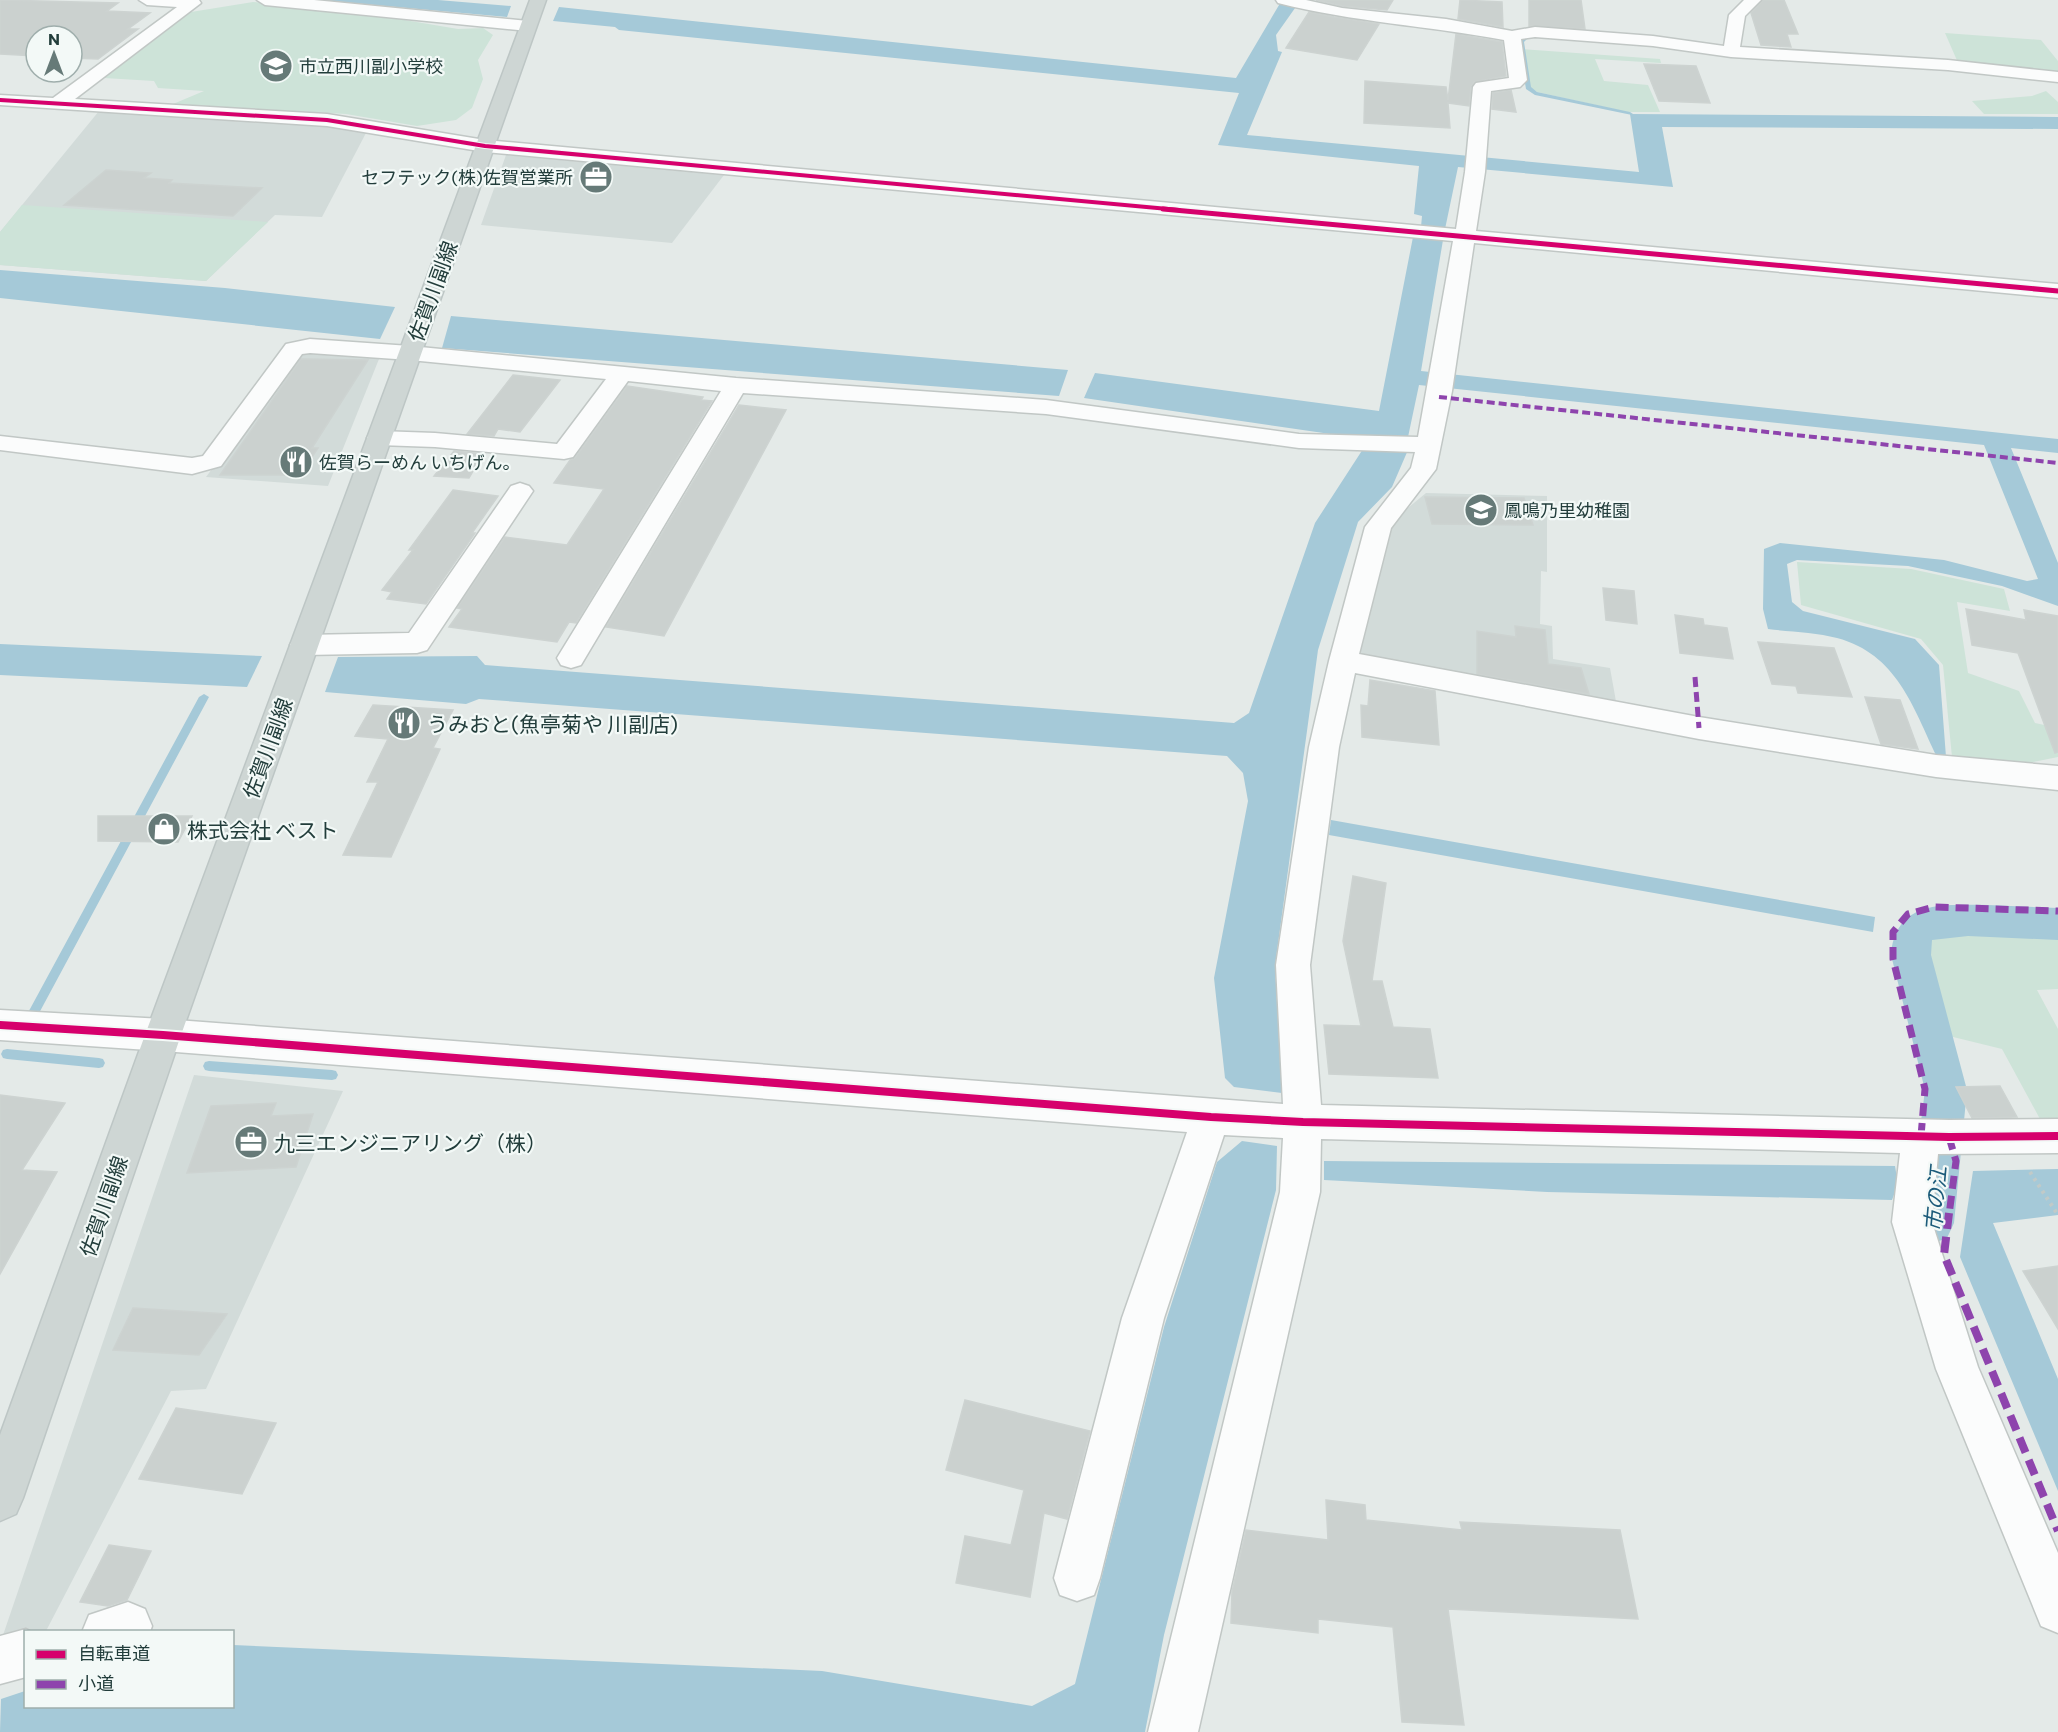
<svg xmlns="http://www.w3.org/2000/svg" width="2058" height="1732" font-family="Commissioner,'Noto Sans JP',sans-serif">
<rect width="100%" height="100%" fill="#e4eae8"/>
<!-- built -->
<g fill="#d2dbd9">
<polygon points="99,111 323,125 366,133 322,217 275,215 206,281 0,265 0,232"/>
<polygon points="506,155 724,175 672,243 481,225"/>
<polygon points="302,348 379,359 328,486 206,477"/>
<polygon points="1426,493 1547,496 1547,572 1541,571 1540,624 1552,626 1553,659 1610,668 1617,707 1352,655 1384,537 1403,512"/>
<polygon points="194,1075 343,1091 206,1389 171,1391 46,1631 26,1632 0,1644"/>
</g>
<!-- green -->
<g fill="#cde3d8">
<polygon points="253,2 363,13 458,29 483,28 493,35 478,60 483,79 472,108 456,120 417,126 346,114 173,104 204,91 158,88 154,81 104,78 191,12"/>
<polygon points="1945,33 2041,40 2058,61 2058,74 1959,65"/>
<polygon points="1521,49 1660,59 1661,63 1595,59 1604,81 1648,85 1660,112 1627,112 1537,92 1525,84"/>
<polygon points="2046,91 2058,102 2058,114 1984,114 1972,101 2032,96"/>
<polygon points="22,205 268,222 206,281 0,265 0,232"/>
<polygon points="1797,562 1911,569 2004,589 2010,611 1957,602 1968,673 2019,691 2035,723 2058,728 2058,757 2023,764 1952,757 1943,665 1921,639 1801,605"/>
<polygon points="1940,929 2058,931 2058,989 2037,990 2058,1029 2058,1119 2040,1119 2002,1049 1945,1035 1923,944"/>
</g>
<!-- water -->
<g fill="#a5c9d8">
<polygon points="319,0 438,0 511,6 507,17"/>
<polygon points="1282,0 1300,1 1276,35 1278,51 1282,52 1247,135 1639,172 1630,114 2058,117 2058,129 1662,127 1673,187 1458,167 1445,229 1421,227 1422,216 1414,214 1419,166 1218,145 1239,93 619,30 615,27 553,21 559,7 1236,78"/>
<path d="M1413 237 1443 240 1421 371 2058 439V453L2011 448 2058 563V606L2002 586 1908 566 1797 560 1787 564 1792 602 1803 611 1915 639 1939 665 1946 757H1937C1913 707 1897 654 1837 638 1816 632 1791 632 1768 629L1763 609 1764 549 1780 543 1944 560 2027 581 2038 579 1984 445 1419 385 1408 437H1351L1084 398 1095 373 1379 411Z"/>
<polygon points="0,270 225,288 395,307 380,339 0,298"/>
<polygon points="451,316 1068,370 1059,396 442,348"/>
<polygon points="1363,449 1408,450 1392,487 1358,522 1318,650 1275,966 1282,1093 1234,1087 1225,1078 1214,978 1248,801 1243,773 1227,756 479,699 466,704 325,692 338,657 477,656 485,665 1234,723 1249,713 1315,523"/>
<polygon points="0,644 262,656 247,687 0,675"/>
<polygon points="1331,820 1875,917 1873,932 1329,835"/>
<polygon points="1242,1141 1277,1146 1276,1190 1164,1635 1145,1732 0,1732 1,1699 25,1691 26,1706 232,1706 233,1645 822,1671 1032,1706 1075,1684 1164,1327 1217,1162"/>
<polygon points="1324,1161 1895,1166 1898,1184 1892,1200 1547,1192 1324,1180"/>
<polygon points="2058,1169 2058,1215 1993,1223 2058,1379 2058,1491 1960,1257 1973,1171"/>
</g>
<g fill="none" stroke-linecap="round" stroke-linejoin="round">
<!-- stream -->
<g fill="#a5c9d8" fill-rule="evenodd">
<polygon points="1539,34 1541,37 1528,38 1524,42 1531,87 1537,92 1630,112 1633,114 1632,115 1535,95 1526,89 1518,41 1525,36"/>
<polygon points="204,694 209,697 38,1015 34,1017 30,1015 28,1012 30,1009 199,697"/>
<polygon points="7,1049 99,1058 103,1059 105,1063 103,1067 99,1068 7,1059 3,1058 1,1054 3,1050"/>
<polygon points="209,1061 332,1070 336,1071 338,1075 336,1079 332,1080 209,1071 205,1070 203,1066 205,1062"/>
</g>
<!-- canal -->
<path fill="#a5c9d8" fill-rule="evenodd" d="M1988 905 2058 908V940L1968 936 1932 940 1931 955 1967 1090 1954 1223 1947 1238 1931 1244 1915 1238 1908 1223 1925 1090 1891 955C1896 899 1944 905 1988 905Z"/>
</g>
<!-- building -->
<g fill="#cbd1cf" stroke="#cdd3d1" stroke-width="1.5">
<polygon points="0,0 118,3 107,11 150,13 128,29 138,29 98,59 72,58 72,36 36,36 36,56 0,54"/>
<polygon points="1316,0 1393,0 1387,10 1342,6"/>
<polygon points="1460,0 1502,2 1503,27 1458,19"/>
<polygon points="1529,0 1581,0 1585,29 1529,26"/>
<polygon points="1763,0 1784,0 1798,34 1787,34 1791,47 1761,45 1751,13"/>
<polygon points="1309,12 1334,17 1379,24 1357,60 1286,48"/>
<polygon points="1456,34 1502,42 1506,76 1474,82 1471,87 1469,106 1448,103 1450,128 1364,123 1365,81 1446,87 1448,100"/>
<polygon points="1644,64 1696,66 1710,103 1659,101"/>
<polygon points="1511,90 1516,112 1492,109 1493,93"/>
<polygon points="106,170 151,173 144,178 172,180 169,183 262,188 233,216 64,205"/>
<polygon points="301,359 368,360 312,448 318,448 300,475 220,475"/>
<polygon points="513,375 560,380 520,432 498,429 494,436 467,434"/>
<polygon points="627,386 703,397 701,400 712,401 576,623 569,622 557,642 449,627 462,609 457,608 505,537 567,545 604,489 554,483 570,460 575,458"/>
<polygon points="739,405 786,410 664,636 606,627"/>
<polygon points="454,451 483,454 469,478 434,476"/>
<polygon points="453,490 498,496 472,533 475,533 426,604 387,599 392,592 382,590 413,550 409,550"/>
<polygon points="1425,497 1524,498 1533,525 1432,524"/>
<polygon points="1603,588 1634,591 1637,624 1606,620"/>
<polygon points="1966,609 2026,620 2024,610 2058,616 2058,752 2055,753 2018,653 1972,645"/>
<polygon points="1675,615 1703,619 1704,625 1727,628 1733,659 1680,653"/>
<polygon points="1515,626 1545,630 1548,664 1581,668 1589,694 1477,674 1477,631 1516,637"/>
<polygon points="1758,642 1834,648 1852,697 1798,693 1796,686 1772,684"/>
<polygon points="1370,680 1435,691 1439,745 1362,737 1361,705 1368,706"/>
<polygon points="1865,697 1900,700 1918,749 1881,744"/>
<polygon points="373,705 453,710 433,748 440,749 391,857 343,855 378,782 367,782 388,739 355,736"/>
<polygon points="98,816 192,816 178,842 98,841"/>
<polygon points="1353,876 1386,883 1372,981 1382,981 1393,1027 1430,1029 1438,1078 1329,1074 1324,1025 1361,1026 1343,941"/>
<polygon points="2000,1086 2017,1117 1972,1118 1956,1087"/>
<polygon points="0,1095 65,1103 22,1170 57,1172 0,1274"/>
<polygon points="276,1103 271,1116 313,1114 296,1167 187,1173 211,1106"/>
<polygon points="2058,1266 2058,1329 2023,1271"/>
<polygon points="133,1308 227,1314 199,1355 113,1350"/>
<polygon points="965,1400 1090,1431 1067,1519 1044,1513 1030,1597 956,1583 965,1536 1011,1545 1024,1490 946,1470"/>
<polygon points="176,1408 276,1423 242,1494 139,1479"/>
<polygon points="1326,1500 1365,1505 1366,1520 1462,1530 1460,1522 1620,1530 1638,1619 1448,1609 1464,1725 1402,1722 1393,1627 1318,1619 1318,1633 1231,1623 1232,1592 1246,1530 1328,1540"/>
<polygon points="109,1545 151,1551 127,1600 108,1606 80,1602"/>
</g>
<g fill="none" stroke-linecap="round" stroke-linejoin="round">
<defs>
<g id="minor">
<path d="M139 0H199L201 3 75 99 327 114 485 140 1456 229 1465 172 1473 87 1476 83 1509 78 1504 40C1429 26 1353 22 1278 3L1276 0H1306L1342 8 1446 19 1512 31 1535 27 1653 36 1724 46 1729 15 1744 0H1761L1745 16 1740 47 1948 60 2058 72V82L1948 70 1731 57 1653 46 1535 37 1521 39 1527 80 1520 87 1491 91 1485 172 1476 231 2058 284V298L1474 243 1452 391 1436 469 1391 528 1359 654 1699 717 1936 755 2058 766V790L1936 777 1699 739 1355 673 1339 747 1310 965 1321 1105 1949 1120 2058 1119V1153L1938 1154 1932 1222 1978 1367 2058 1553V1633L2041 1626 1936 1369 1892 1222 1900 1153 1321 1139 1320 1192 1198 1732H1148L1280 1192 1283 1138 1224 1135 1164 1318 1100 1578 1094 1595 1077 1601 1060 1595 1054 1578 1122 1318 1187 1132 163 1051 0 1040V1010L163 1019 1283 1104 1276 965 1309 747 1329 661 1365 527 1411 468 1415 452 1299 448 1046 414 743 393 581 665 571 668 561 665 557 658 721 391 628 381 573 457 564 459 435 447 379 445 370 443 367 438 370 433 379 431 435 433 557 444 606 379 410 360 310 353 302 354 221 466 192 474 0 450V436L192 458 203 456 286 344 310 339 410 346 736 378 1046 400 1299 434 1418 437 1453 241 485 152 327 126 0 105V95L53 98 177 7 147 5Z"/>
<polygon points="257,0 314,0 528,21 536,26 528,31 265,5"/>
<polygon points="520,483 529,486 533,491 427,650 417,653 304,655 294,652 290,645 294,638 304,635 409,633 511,486"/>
<polygon points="128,1602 145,1609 152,1626 150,1632 82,1632 89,1615"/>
<polygon points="26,1629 32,1632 26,1632 26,1677 0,1684 0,1636"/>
</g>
<polygon id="major" points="530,0 546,0 181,1035 23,1498 16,1514 0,1521 0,1435 145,1035"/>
</defs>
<!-- minor casing -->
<use href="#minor" stroke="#c1c7c5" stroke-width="3"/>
<!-- major casing -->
<use href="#major" stroke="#bdc6c5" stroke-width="3"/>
<!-- path -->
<polyline stroke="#c1cac8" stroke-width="4" stroke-dasharray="3 4.5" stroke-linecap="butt" points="2030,1172 2058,1215"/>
<!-- minor -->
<use href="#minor" fill="#fbfcfc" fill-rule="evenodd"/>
<!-- major -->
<use href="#major" fill="#ced6d4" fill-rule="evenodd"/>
<!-- quiet-far3 -->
<polyline stroke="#8e44ad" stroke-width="4" stroke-dasharray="8 4" stroke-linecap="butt" points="1439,397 2058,463"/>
<!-- quiet-far2 -->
<polyline stroke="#8e44ad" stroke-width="5" stroke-dasharray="10 5" stroke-linecap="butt" points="1695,677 1699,728"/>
<!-- quiet-far1 -->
<g stroke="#8e44ad" stroke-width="7" stroke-dasharray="13 7" stroke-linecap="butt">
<polyline points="1921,1136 1925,1089 1893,959 1893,932 1908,914 1934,907 2058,911"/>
<polyline points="1949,1137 1956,1161 1949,1215"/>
</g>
<!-- quiet -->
<polyline stroke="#8e44ad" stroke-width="8" stroke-dasharray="16 8" stroke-linecap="butt" points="1949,1213 1944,1255 2058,1531"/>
<defs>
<polyline id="cycleway-far2" points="0,100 327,120 485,146 1179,210"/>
<polyline id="cycleway-far1" points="1163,209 2058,291"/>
<polyline id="cycleway" points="0,1025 163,1035 1211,1117 1303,1122 1949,1137 2058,1136"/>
</defs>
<!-- cycleway-far2 casing -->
<use href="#cycleway-far2" stroke="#f3f9f7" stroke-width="6"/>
<!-- cycleway-far1 casing -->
<use href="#cycleway-far1" stroke="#f3f9f7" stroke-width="8"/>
<!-- cycleway casing -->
<use href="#cycleway" stroke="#f3f9f7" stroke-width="12"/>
<!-- cycleway-far2 -->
<use href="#cycleway-far2" stroke="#d6006c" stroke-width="4"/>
<!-- cycleway-far1 -->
<use href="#cycleway-far1" stroke="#d6006c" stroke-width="5"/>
<!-- cycleway -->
<use href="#cycleway" stroke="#d6006c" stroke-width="8"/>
</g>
<!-- icons -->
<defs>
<symbol id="school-disc" viewBox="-11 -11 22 22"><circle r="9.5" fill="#667a78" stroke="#f3f9f7"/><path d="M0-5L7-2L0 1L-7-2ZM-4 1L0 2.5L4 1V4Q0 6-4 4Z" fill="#fff"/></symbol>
<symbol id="office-disc" viewBox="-11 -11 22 22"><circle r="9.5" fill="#667a78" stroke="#f3f9f7"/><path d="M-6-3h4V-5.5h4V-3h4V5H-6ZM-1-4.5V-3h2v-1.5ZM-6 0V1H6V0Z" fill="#fff"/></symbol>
<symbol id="restaurant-disc" viewBox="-11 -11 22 22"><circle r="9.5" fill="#667a78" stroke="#f3f9f7"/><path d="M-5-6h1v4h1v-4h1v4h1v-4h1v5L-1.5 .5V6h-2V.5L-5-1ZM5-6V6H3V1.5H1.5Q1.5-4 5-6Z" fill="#fff"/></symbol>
<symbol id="shop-disc" viewBox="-11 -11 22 22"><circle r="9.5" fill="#667a78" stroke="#f3f9f7"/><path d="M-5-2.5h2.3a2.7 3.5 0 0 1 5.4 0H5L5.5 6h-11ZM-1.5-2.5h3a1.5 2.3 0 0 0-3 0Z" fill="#fff"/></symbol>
</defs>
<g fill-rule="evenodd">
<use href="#school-disc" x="257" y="47" width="38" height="38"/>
<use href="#office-disc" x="577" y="158" width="38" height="38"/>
<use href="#restaurant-disc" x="277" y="443" width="38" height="38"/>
<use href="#school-disc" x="1462" y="491" width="38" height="38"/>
<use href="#restaurant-disc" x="385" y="704" width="38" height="38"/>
<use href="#shop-disc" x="145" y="810" width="38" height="38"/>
<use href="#office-disc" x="232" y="1123" width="38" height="38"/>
</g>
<g text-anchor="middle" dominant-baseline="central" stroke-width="4.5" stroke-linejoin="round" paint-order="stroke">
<!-- far-poi labels -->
<g font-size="18" fill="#223d3b" stroke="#f3f9f7" text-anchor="start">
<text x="299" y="66">市立西川副小学校</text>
<text x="573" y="177" text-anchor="end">セフテック(株)佐賀営業所</text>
<text x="319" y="462">佐賀らーめん いちげん。</text>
<text x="1504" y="510">鳳鳴乃里幼稚園</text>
</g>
<!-- street labels -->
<g font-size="21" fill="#223d3b" stroke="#f3f9f7">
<text transform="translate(432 291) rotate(-70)">佐賀川副線</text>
<text transform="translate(267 748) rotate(-70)">佐賀川副線</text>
<text transform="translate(103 1206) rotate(-71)">佐賀川副線</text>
</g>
<!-- poi labels -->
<g font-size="21" fill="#223d3b" stroke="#f3f9f7" text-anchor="start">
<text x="427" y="723">うみおと(魚亭菊や 川副店)</text>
<text x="187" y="829">株式会社 ベスト</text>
<text x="274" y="1142">九三エンジニアリング（株）</text>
</g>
<!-- water labels -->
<g font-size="22" font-style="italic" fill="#1c5b7a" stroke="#f3f9f7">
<text transform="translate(1935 1199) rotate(-85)">市の江</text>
</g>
</g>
<!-- legend -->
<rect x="24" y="1630" width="210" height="78" fill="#f3f9f7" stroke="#9faeac" stroke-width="1.5"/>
<rect x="36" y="1650" width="30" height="9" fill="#d6006c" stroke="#9faeac" stroke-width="1.5"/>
<text x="78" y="1660" font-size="18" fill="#223d3b">自転車道</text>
<rect x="36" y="1680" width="30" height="9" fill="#8e44ad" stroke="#9faeac" stroke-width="1.5"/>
<text x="78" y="1690" font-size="18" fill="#223d3b">小道</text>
<!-- north arrow -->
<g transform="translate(54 54)"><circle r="28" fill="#f3f9f7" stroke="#9faeac" stroke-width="1.5"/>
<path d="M0-4.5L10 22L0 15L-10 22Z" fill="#667a78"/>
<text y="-9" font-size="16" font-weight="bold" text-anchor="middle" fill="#223d3b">N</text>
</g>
</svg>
